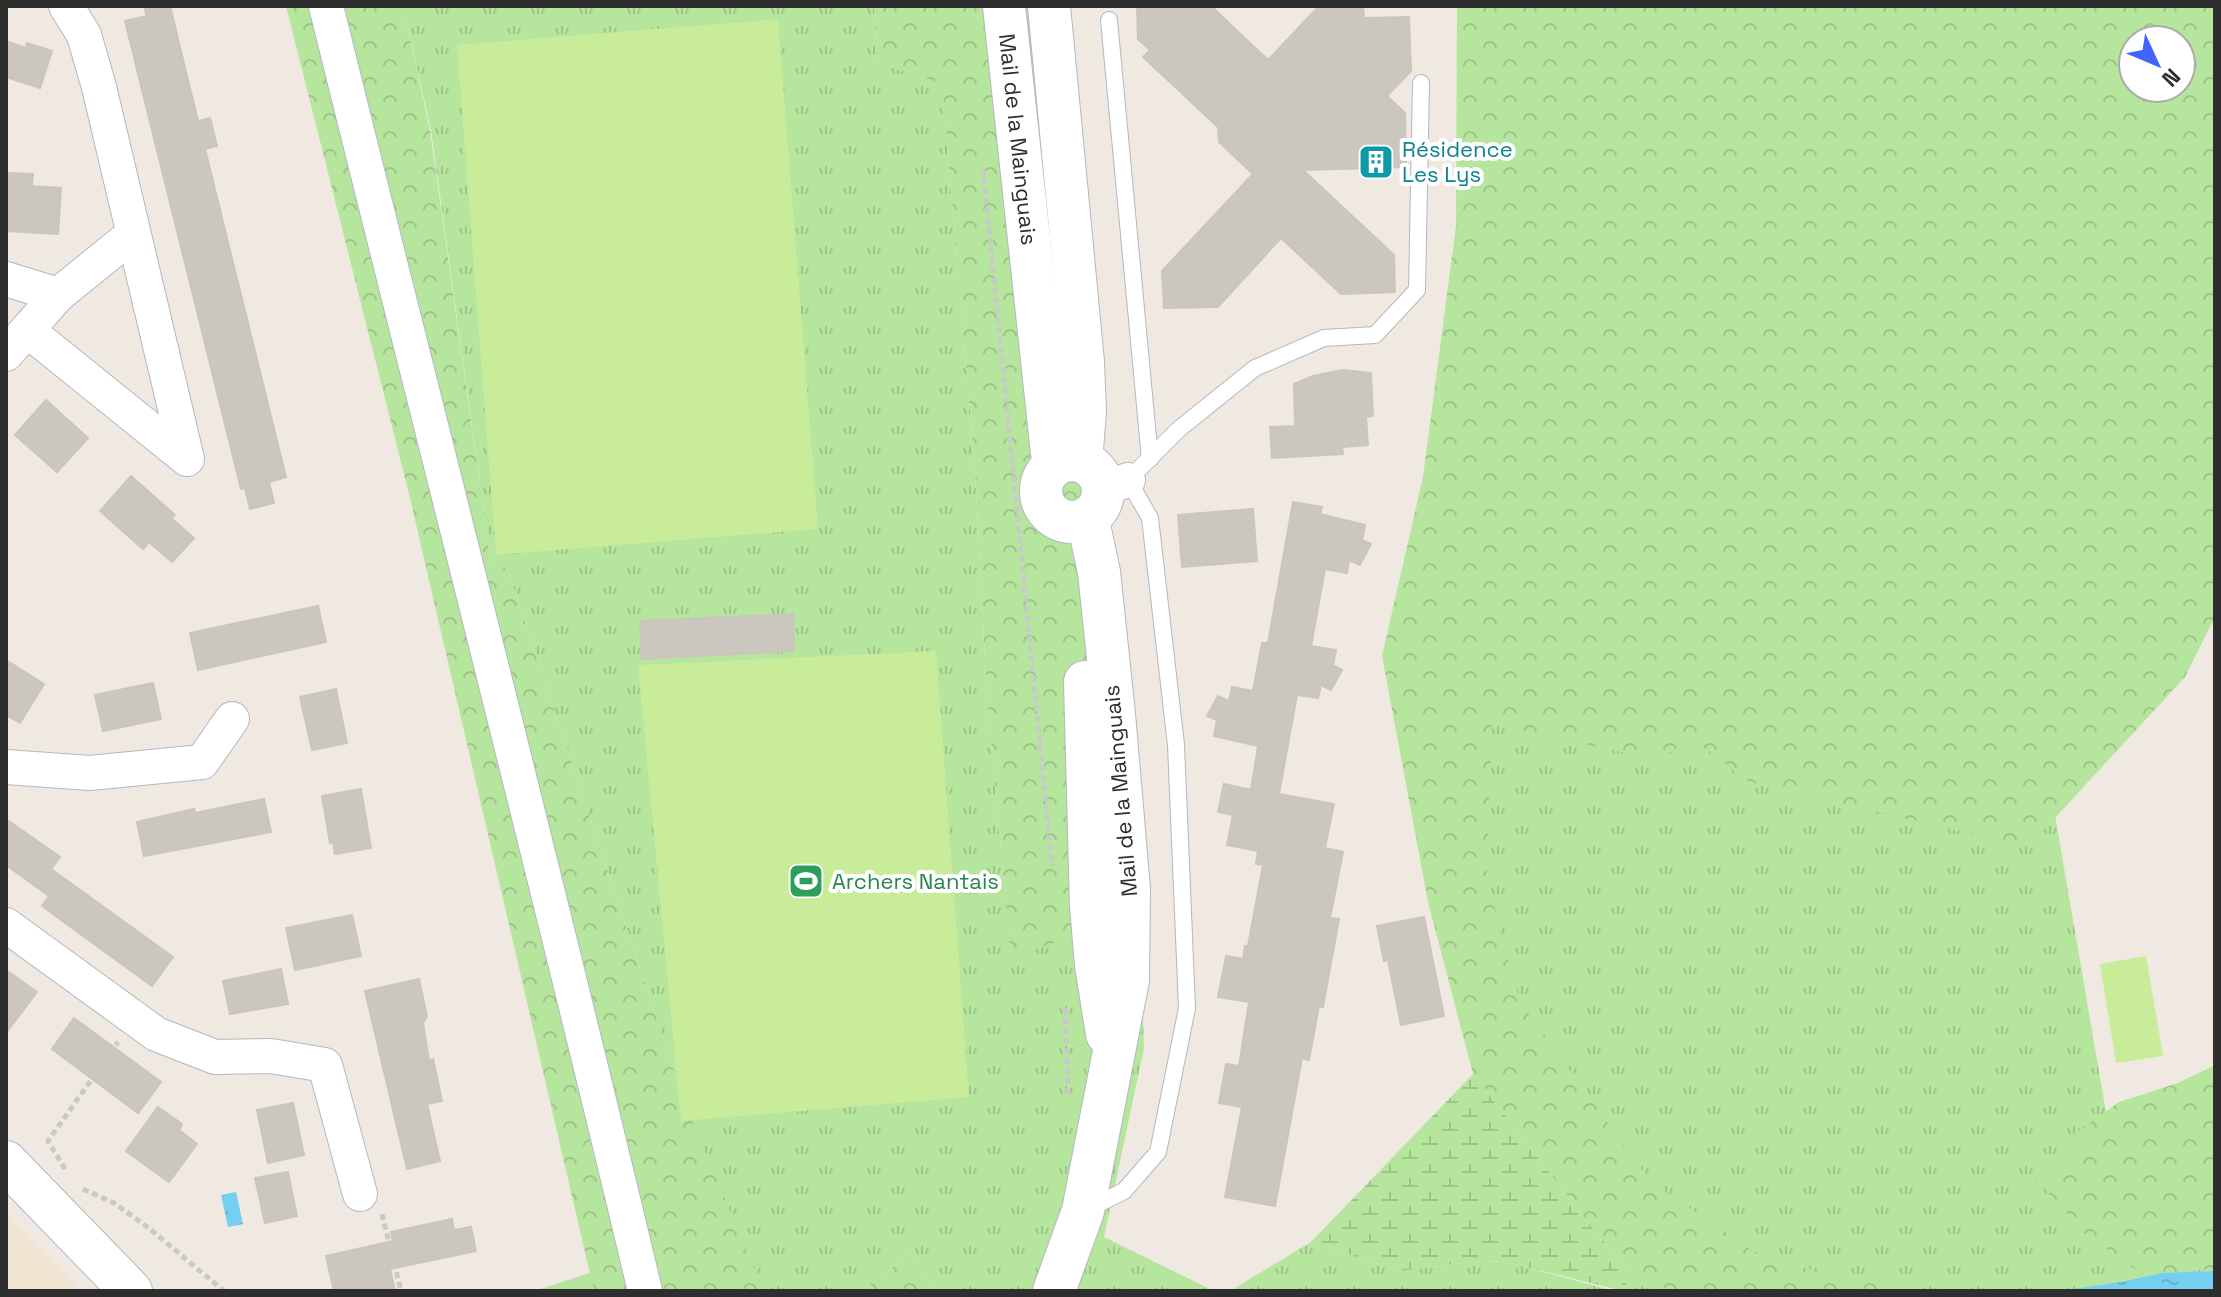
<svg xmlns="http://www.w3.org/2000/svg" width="2221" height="1297" font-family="'Space Grotesk',sans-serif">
<defs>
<pattern id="grass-tufts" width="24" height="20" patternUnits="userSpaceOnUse" patternTransform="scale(2)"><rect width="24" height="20" fill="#b6e59e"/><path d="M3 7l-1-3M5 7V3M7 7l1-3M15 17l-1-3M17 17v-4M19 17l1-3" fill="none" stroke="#9dc588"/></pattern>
<pattern id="forest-crowns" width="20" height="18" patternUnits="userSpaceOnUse" patternTransform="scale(2)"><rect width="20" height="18" fill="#b6e59e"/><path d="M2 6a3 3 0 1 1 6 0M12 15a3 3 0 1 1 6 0" fill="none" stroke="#9dc588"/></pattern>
<pattern id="wetland-marsh" width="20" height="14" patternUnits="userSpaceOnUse" patternTransform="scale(2)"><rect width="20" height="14" fill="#b6e59e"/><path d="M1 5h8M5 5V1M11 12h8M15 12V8" fill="none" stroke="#9dc588"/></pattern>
<pattern id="water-ripples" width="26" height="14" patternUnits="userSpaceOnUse" patternTransform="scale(2)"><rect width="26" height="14" fill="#75cff0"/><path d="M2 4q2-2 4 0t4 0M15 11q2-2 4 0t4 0" fill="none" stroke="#66b2ce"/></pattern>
</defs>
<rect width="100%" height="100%" fill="#efe9e1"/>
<!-- education -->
<polygon fill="#f0e6d1" points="6,1214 81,1291 6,1291"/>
<!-- grass -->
<g fill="url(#grass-tufts)">
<polygon points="403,6 874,6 879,63 942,82 975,470 987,698 1011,958 1139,910 1144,1048 1104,1237 1214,1291 938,1291 910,1254 861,1291 762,1291 685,1104 507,568 491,563 431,130"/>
<polygon points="1429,659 2055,815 2108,1124 2215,1082 2215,1291 1623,1291 1633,1270 1518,1068"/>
<polygon points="1311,1242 1400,1271 1462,1263 1502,1261 1615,1291 1230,1291"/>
</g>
<!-- forest -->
<g fill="url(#forest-crowns)" fill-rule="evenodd">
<polygon points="286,6 403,6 430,130 491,563 507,568 685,1104 764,1291 594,1291 409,494"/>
<polygon points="874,6 1057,6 1129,779 1080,933 1011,959 987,698 975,470 942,83 879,64"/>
<path d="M1457 6H2215V617L2185 677 2028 847 1749 782 1692 739 1658 760 1492 724 1487 879 1520 1002 1651 1182 1767 1260 1911 1291H1670L1633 1270 1600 1238 1473 1074 1428 902 1382 656 1423 477 1456 226ZM2133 40H2181V88H2133Z"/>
<polygon points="2215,1065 2215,1268 2147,1277 2085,1234 2034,1177 2079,1153 2074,1134 2119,1102 2178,1083"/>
<polygon points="910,1254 938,1291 861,1291"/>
</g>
<!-- wetland -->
<polygon fill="url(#wetland-marsh)" points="1473,1074 1600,1238 1633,1270 1623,1291 1502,1261 1462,1263 1400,1271 1311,1242"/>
<!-- park -->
<polygon fill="#b6e59e" points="590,1273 594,1291 534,1291"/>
<!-- pitch -->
<g fill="#c9ec9a">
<polygon points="778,19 818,529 496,555 457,45"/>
<polygon points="936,651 969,1097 681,1121 638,665"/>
<polygon points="2146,956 2163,1056 2116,1063 2100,964"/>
</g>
<!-- water -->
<g fill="url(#water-ripples)">
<polygon points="236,1192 243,1224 228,1227 221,1195"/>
<polygon points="2215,1271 2215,1291 2059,1291 2121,1282 2162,1273"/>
</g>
<!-- building -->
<g fill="#cbc7bf" stroke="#cbc5ba" stroke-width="2">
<polygon points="144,6 170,6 198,121 210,118 217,146 205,149 286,477 269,482 274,503 250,509 245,488 241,489 125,21 147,16"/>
<polygon points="1137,6 1211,6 1268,60 1319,6 1363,6 1364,18 1409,17 1411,71 1387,96 1405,113 1406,167 1303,170 1394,255 1395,292 1341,294 1281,238 1218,307 1164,308 1162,271 1253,174 1219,142 1218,127 1143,57 1150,50 1138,39"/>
<polygon points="6,41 25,48 27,43 52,51 40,88 6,77"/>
<polygon points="6,173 33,174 32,186 61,188 58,234 6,231"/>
<polygon points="1342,370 1371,373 1373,416 1366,417 1368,445 1342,447 1343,454 1272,458 1270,427 1295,426 1294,384 1313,376"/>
<polygon points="46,400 88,438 57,472 15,435"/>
<polygon points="131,476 175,515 171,518 194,538 172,562 149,542 143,549 100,511"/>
<polygon points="1293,502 1322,507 1320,514 1365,525 1362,540 1371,544 1360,565 1349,560 1347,573 1325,569 1311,646 1336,650 1333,665 1342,670 1331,690 1321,685 1318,698 1297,695 1279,794 1334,804 1325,848 1343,852 1330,918 1339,919 1323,1007 1319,1006 1309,1060 1302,1058 1275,1206 1225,1197 1242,1107 1219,1103 1226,1064 1239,1066 1249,1002 1218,997 1226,956 1243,959 1245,946 1248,946 1263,865 1256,864 1258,851 1227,845 1233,815 1218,812 1224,784 1251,790 1258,746 1214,736 1217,720 1207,716 1218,696 1229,701 1232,687 1253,691 1262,643 1268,643"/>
<polygon points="1253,509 1257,561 1182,567 1178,515"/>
<polygon points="318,606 326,642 198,670 190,633"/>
<polygon points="793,614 794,651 642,659 640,621"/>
<polygon points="6,660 44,684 20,723 6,715"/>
<polygon points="153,683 161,719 103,731 95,695"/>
<polygon points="336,689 347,743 312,750 300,697"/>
<polygon points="361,789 371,848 335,854 333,842 330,843 322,796"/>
<polygon points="264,799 271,832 144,856 137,822 194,809 195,813"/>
<polygon points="6,819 60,857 51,869 173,957 152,986 42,906 49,896 6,865"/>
<polygon points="352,915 361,956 295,970 286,928"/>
<polygon points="1424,917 1444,1016 1401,1025 1388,960 1384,961 1377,926"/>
<polygon points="281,969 288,1004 230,1014 223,981"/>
<polygon points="6,970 37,992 6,1033"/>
<polygon points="419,979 427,1016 423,1023 429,1061 433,1059 442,1101 427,1104 440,1161 407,1169 365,991"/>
<polygon points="74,1018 161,1082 138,1113 52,1049"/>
<polygon points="293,1103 304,1155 268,1163 257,1110"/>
<polygon points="158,1107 182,1124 179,1130 197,1144 169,1182 126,1151"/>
<polygon points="288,1172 297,1216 265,1223 255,1178"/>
<polygon points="452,1219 454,1230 471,1227 476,1251 390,1269 395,1291 334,1291 326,1256 393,1241 391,1232"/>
</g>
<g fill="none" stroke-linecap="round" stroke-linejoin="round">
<defs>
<g id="service">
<polyline points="1109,20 1150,459"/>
<polyline points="1088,1209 1124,1191 1158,1152 1187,1008 1176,745 1150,518 1128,480 1179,429 1255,368 1324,338 1375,335 1417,290 1421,83"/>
</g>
<g id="minor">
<polyline points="66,6 84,35 99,87 187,459 27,330 58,295 132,235"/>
<path d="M326 6C432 434 543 862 645 1291"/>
<polyline points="6,279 58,295"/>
<polyline points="6,354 27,330"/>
<polyline points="1103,489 1128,480"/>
<polyline points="6,767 90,773 202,762 232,719"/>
<polyline points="6,925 156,1034 215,1057 271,1056 325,1065 360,1194"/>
</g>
<g id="tertiary">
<path id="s1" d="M1004 6 1052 453 1057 463"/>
<polyline points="1049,6 1083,362 1085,412 1081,461"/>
<circle cx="1072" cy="491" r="31"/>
<polyline points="1085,682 1091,906 1096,965 1107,1034"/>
<polyline points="6,1162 131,1291"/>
<polyline points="1054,1291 1083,1211 1128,980 1129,889 1114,714 1099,572 1090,530 1085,519"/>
</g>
</defs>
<!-- service casing -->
<use href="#service" stroke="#b4b7c1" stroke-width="18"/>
<!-- minor casing -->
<use href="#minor" stroke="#b4b7c1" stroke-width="36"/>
<!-- tertiary casing -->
<use href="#tertiary" stroke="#b4b7c1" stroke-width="44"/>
<!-- path -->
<g stroke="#c9c9c9" stroke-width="5" stroke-dasharray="6 4" stroke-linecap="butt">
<polyline points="983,168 1052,866"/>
<polyline points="1065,1008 1068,1094"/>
<polyline points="65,1169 48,1141 118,1042"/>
<polyline points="83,1189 114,1203 150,1229 224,1291"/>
<polyline points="382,1214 401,1291"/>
</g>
<!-- service -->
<use href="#service" stroke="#fff" stroke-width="16"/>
<!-- minor -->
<use href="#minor" stroke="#fff" stroke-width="34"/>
<!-- tertiary -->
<use href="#tertiary" stroke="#fff" stroke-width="42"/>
</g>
<!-- icons -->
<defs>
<symbol id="building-square" viewBox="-11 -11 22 22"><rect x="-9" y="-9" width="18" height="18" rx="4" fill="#0f9aa8" stroke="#fff"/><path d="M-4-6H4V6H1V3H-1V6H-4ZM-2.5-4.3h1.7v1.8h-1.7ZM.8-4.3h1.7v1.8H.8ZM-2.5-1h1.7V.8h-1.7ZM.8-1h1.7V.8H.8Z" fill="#fff"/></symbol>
<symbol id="stadium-square" viewBox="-11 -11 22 22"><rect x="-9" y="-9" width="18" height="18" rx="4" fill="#2e9e5b" stroke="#fff"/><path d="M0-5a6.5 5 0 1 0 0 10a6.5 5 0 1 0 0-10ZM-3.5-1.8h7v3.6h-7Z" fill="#fff"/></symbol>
</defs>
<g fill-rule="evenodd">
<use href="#building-square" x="1356" y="142" width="40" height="40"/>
<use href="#stadium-square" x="786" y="861" width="40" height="40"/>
</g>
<g text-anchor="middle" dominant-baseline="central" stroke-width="8" stroke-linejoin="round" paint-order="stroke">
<!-- street labels -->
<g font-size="22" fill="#2e2e2e" stroke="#fff">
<text stroke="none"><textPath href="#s1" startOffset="134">Mail de la Mainguais</textPath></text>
<text transform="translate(1120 791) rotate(-95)">Mail de la Mainguais</text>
</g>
<!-- culture labels -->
<g font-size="22" fill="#0d838f" stroke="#fff" text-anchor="start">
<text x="1402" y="149">Résidence<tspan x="1402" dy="25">Les Lys</tspan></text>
</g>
<!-- leisure labels -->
<g font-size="22" fill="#27864d" stroke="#fff" text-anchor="start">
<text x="832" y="881">Archers Nantais</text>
</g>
</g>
<!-- border -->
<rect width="2221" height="1297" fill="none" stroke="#2e2e2e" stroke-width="16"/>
<!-- north arrow -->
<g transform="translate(2157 64) rotate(134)"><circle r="38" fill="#ffffff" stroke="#ababab" stroke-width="2"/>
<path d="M0-6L14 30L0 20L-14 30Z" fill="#4264fb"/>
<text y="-12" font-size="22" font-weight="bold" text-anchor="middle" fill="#2e2e2e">N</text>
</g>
</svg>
